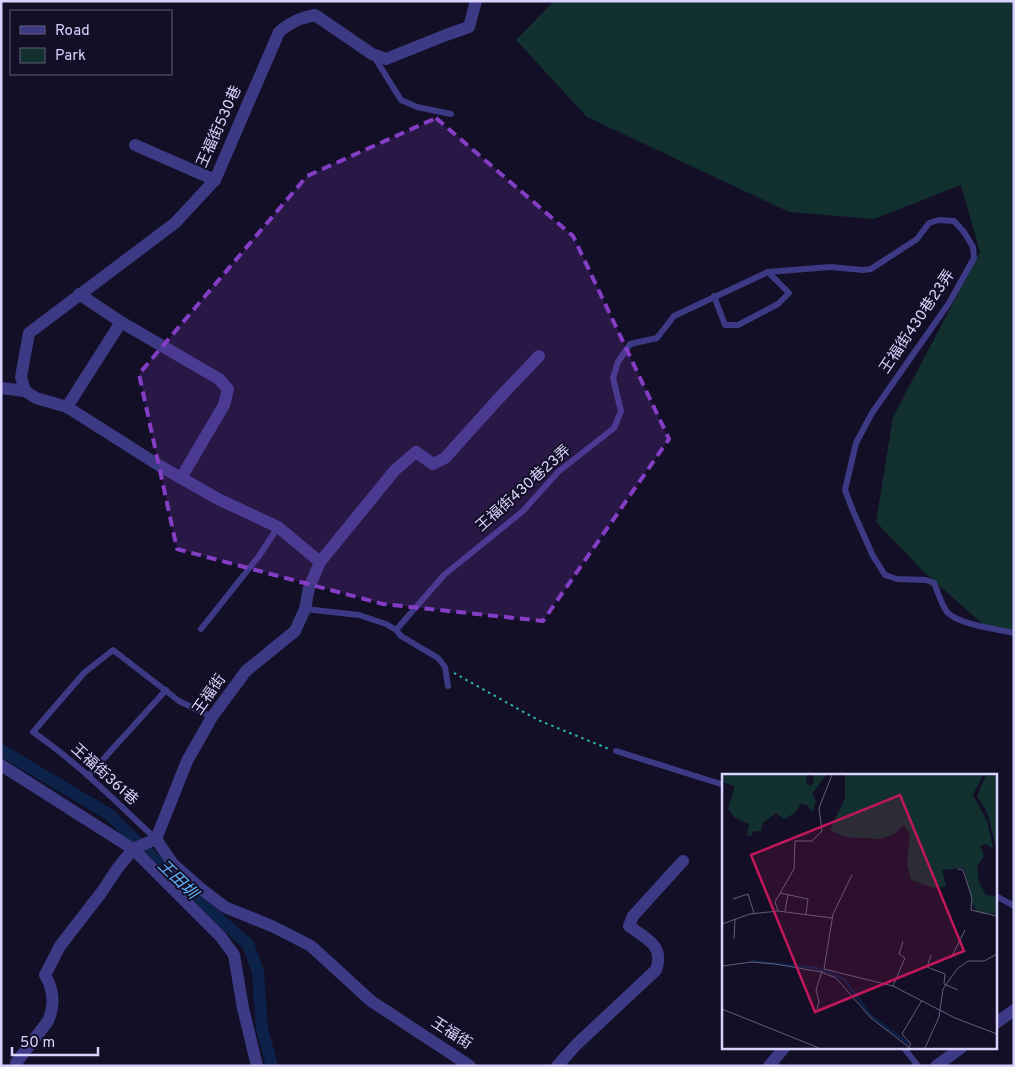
<svg xmlns="http://www.w3.org/2000/svg" width="1015" height="1067" font-family="Overpass,'Noto Sans TC',sans-serif">
<rect width="100%" height="100%" fill="#130f26"/>
<!-- green -->
<polygon fill="#12302f" points="554,1 1014,1 1014,630 985,626 925,573 876,522 893,417 980,252 961,185 874,219 789,212 587,117 516,40"/>
<g fill="none" stroke-linecap="round" stroke-linejoin="round">
<!-- canal -->
<polyline stroke="#0c2248" stroke-width="12" points="1,750 110,815 186,890 248,944 258,972 262,1029 272,1066"/>
<!-- path -->
<polyline stroke="#2fb8b0" stroke-width="2" stroke-dasharray="2.5 4" stroke-linecap="butt" points="454,673 538,720 609,749"/>
<!-- service -->
<g stroke="#3d3a85" stroke-width="6">
<polyline points="373,55 401,100 417,107 451,114"/>
<polyline points="714,296 725,325 738,325 778,304 789,293 768,272"/>
<polyline points="305,609 359,615 386,624 396,630 401,636 438,658 445,667 448,686"/>
<polyline points="201,629 259,556 278,527"/>
<path d="M396 630 444 575 523 511 558 472 614 428 621 411 613 378 618 362 630 344 657 338 674 316 768 272 830 267 863 270 871 269 917 239 929 223 939 220 954 221 964 232 973 247 974 258 949 303 872 413 856 443 845 490 853 511 873 556 885 575 897 579 926 580 934 583C938 592 941 604 947 612 959 625 997 629 1014 633"/>
<polyline points="616,751 724,785"/>
<polyline points="88,776 166,690"/>
<path d="M156 839C116 802 78 763 33 732L84 673 113 650 179 701 212 717"/>
<polyline points="996,896 1014,906"/>
<polyline points="904,1048 918,1066"/>
</g>
<!-- minor -->
<g stroke="#3d3a85" stroke-width="12">
<polyline points="135,145 215,180"/>
<polyline points="79,294 121,322 219,379 228,389 224,405 181,478"/>
<polyline points="1,388 25,391 36,398 67,407 160,466 218,499 278,527 320,562"/>
<path d="M25 391 21 377 29 333 175 223 215 180 279 32C291 22 300 18 315 15L372 54 386 59 446 35 469 27 476 1"/>
<polyline points="67,407 121,322"/>
<polyline points="1,765 133,849 221,937 234,955 243,1008 257,1066"/>
<polyline points="156,839 187,761 212,717 246,671 295,631 305,609 309,588 320,562 395,470 416,452 433,464 445,458 500,397 539,356"/>
<polyline points="156,839 173,864 200,888 225,907 274,927 311,946 371,1001 470,1066"/>
<polyline points="996,1023 1014,1010"/>
<path d="M16 1063 48 1021C55 1005 54 990 45 975L60 946 101 893 117 869 133 849 156 839"/>
<path d="M557 1066 577 1044 656 970C665 946 646 938 629 926L633 916 683 861"/>
<polyline points="769,1066 784,1048"/>
<polyline points="936,1066 961,1048"/>
</g>
</g>
<!-- marked area -->
<path fill="#843dc5" fill-opacity="0.2" stroke="#843dc5" stroke-width="4" stroke-dasharray="10 6" stroke-linejoin="round" d="M436 118 573 236 669 439 543 621 383 604 177 549 139 374 307 176Z"/>
<g text-anchor="middle" dominant-baseline="central" stroke-width="4" stroke-linejoin="round" paint-order="stroke">
<!-- street labels -->
<g font-size="15" fill="#d9d4ff" stroke="#130f26">
<text transform="translate(220 127) rotate(-66)">王福街530巷</text>
<text transform="translate(918 322) rotate(-56)">王福街430巷23弄</text>
<text transform="translate(524 489) rotate(-42)">王福街430巷23弄</text>
<text transform="translate(210 695) rotate(-55)">王福街</text>
<text transform="translate(104 775) rotate(42)">王福街361巷</text>
<text transform="translate(451 1034) rotate(33)">王福街</text>
</g>
<!-- water labels -->
<g font-size="16" font-style="italic" fill="#62b6ff" stroke="#130f26">
<text transform="translate(177 880) rotate(44)">王田圳</text>
</g>
</g>
<!-- overview -->
<g transform="translate(722 774)">
<rect width="275" height="275" fill="#130f26"/>
<path d="M0 1H85L84 9 89 12 92 8 91 1H104L90 20 94 27 90 38 85 31 78 30 73 39 62 45 54 39 41 49 39 57H32L29 62 25 61 27 50 12 43 6 35 13 12 0 8ZM123 1H261L251 21 265 47 271 74 263 70 258 72 262 82 255 93 257 108 264 121 275 122V139L259 140 252 134 242 94 220 96 224 112 211 114 189 106 185 89 188 60 182 51 171 61 158 65 123 63 108 56 123 24ZM264 1H275V77L265 38 255 22Z" fill="#12302f"/>
<path fill="none" stroke="#0c2248" stroke-width="2.5" d="M28 187 94 194 122 205 149 242 187 270"/>
<path fill="none" stroke="#625e7d" stroke-width="1" d="M236 95 241 96 250 124 249 136 275 142M58 119 86 125 84 140M11 125 26 120 32 139M56 137 53 128 72 95 73 67H90L100 57 97 34 110 1M63 137 66 121M0 150 28 140 56 137 110 144M12 165 13 145M209 181 205 193 223 200 222 210 236 216M229 184 243 156M0 192 30 188 53 190 99 198 114 204 149 244 188 274M102 195 171 212 233 244 275 260M102 195 111 140 130 101M171 212 183 184 177 180 181 167M0 235 97 274M95 236 97 227 94 216 100 197M187 273 189 270 180 260 200 226M203 274 217 243 221 215 235 195 246 187H262L275 180"/>
<path fill="#c2185b" fill-opacity="0.15" stroke="#c2185b" stroke-width="2.5" d="M178 21 242 177 93 238 29 81Z"/>
<rect width="275" height="275" fill="none" stroke="#d9d4ff" stroke-width="2.5"/>
</g>
<!-- border -->
<rect width="1015" height="1067" fill="none" stroke="#d9d4ff" stroke-width="5"/>
<!-- legend -->
<rect x="10" y="10" width="162" height="65" fill="#130f26" stroke="#625e7d"/>
<rect x="20" y="26" width="25" height="8" fill="#3d3a85" stroke="#625e7d"/>
<text x="55" y="35" font-size="15" fill="#d9d4ff">Road</text>
<rect x="20" y="48" width="25" height="15" fill="#12302f" stroke="#625e7d"/>
<text x="55" y="60" font-size="15" fill="#d9d4ff">Park</text>
<!-- scale -->
<path d="M12 1047v8h86v-8" fill="none" stroke="#d9d4ff" stroke-width="2.5"/>
<text x="20" y="1047" font-size="15" fill="#d9d4ff" stroke="#130f26" stroke-width="4" paint-order="stroke">50 m</text>
</svg>
